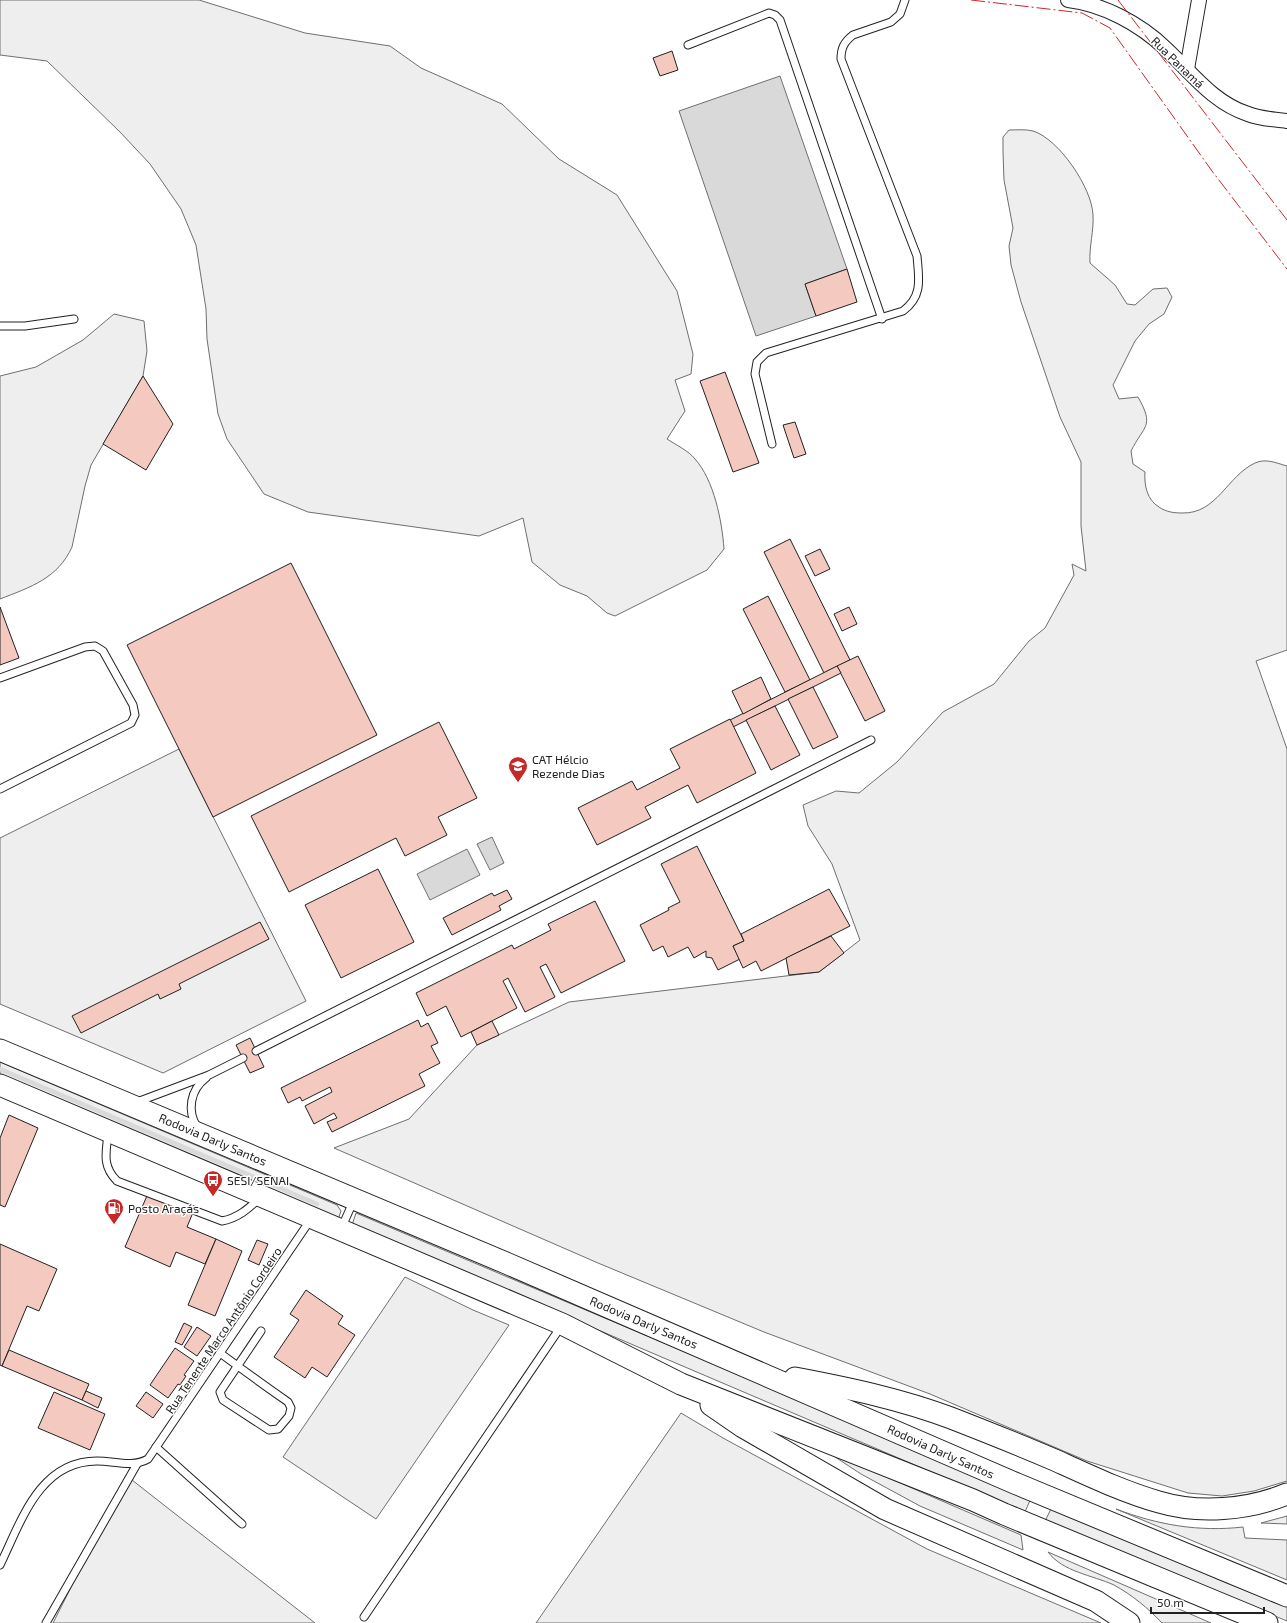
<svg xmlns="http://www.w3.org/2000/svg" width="1287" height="1623" font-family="'Exo 2',sans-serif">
<rect width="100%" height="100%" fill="#fff"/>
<!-- green -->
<g fill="#eee" stroke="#6f6f6f">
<path d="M0 0H199L305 33 390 46 421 68 502 104 559 159 617 195 677 291 693 354 691 374 675 380 685 411 667 439C676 445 689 451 695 459 714 480 722 521 724 549L707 570 615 616 607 613 587 596 560 585 532 562 523 518 479 536 308 512 264 494 227 439 218 414 207 339 206 309 196 245 181 209 150 164 120 132 47 61 0 55Z"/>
<path d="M1009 130C1016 130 1026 129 1033 131 1059 139 1092 188 1093 215 1094 231 1089 246 1090 263L1115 285 1127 304 1135 305 1153 289 1167 288 1172 297 1164 314 1149 324 1135 341 1113 385 1119 399 1138 397C1155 427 1144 425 1131 451L1133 464 1145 472C1144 485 1147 500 1159 507 1166 512 1174 513 1182 513 1217 514 1227 476 1255 463 1266 458 1276 463 1287 466V650L1256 661 1287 749V1481L1254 1491 1222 1496 1188 1493 1087 1461 930 1394 764 1332 598 1263 334 1148 409 1119 477 1045 569 1002 819 972 860 940 832 864 808 826 803 805 836 791 859 793 897 762 943 712 994 684 1029 641 1045 628 1074 575 1072 564 1086 571 1081 526V462L1060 417 1021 302 1011 265 1009 246 1013 228 1004 180 1003 152V137Z"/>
<path d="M114 314 144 321 147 351 143 376 91 465 85 486 72 547C58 578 31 587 0 599V376L36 367 83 340Z"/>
<polygon points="179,749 306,1001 163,1073 0,1004 0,838"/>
<polygon points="0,1062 337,1205 341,1211 338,1220 0,1075"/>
<polygon points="356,1213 1031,1498 1025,1512 352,1225"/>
<polygon points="405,1277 473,1310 509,1325 376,1519 283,1457"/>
<polygon points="681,1413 723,1438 927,1549 1101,1623 536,1623"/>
<polygon points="826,1451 1021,1535 1023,1550 920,1506 861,1474"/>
<polygon points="127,1476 146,1491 315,1623 53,1623"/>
<polygon points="1052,1507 1224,1582 1287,1607 1287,1621 1045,1521"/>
<path d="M1116 1509C1158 1525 1199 1532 1243 1527L1245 1538 1287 1540V1580Z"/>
<polygon points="1287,1516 1287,1524 1261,1523"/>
<path d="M1048 1552 1211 1623H1162C1148 1608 1132 1595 1114 1585 1092 1575 1063 1572 1048 1552Z"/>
</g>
<!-- water -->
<g fill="#d9d9d9" stroke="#6f6f6f">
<polygon points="780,76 847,269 805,284 816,316 756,336 679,111"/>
<polygon points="492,837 504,863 490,870 477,844"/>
<polygon points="467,849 480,875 430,900 417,874"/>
</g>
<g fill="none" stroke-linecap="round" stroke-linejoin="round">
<!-- stream -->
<polyline stroke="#d9d9d9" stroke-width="4.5" points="0,1069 317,1204"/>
</g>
<!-- building -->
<g fill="#f3c9c0" stroke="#222">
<polygon points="672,51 678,70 660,76 653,58"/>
<polygon points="847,269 857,302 816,316 805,284"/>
<polygon points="725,372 759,463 733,472 700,381"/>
<polygon points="143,376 173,424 146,470 103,444"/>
<polygon points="795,422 806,454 794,458 783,425"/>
<polygon points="790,539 850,660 824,673 764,552"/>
<polygon points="820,549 830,569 815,576 805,556"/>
<polygon points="291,563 377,735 213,817 127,645"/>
<polygon points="768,596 810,680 785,692 743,609"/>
<polygon points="0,607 19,658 0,665"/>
<polygon points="849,607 857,624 842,631 834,614"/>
<polygon points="858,656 885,711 865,721 837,666"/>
<polygon points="837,666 841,673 733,727 730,720"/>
<polygon points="761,677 771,699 743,714 732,691"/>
<polygon points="813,687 838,737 813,749 788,699"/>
<polygon points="775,706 800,755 771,770 746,720"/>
<polygon points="730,719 756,773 697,803 688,785 645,807 651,818 597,845 578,808 632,781 637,790 680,768 670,749"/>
<polygon points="439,722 477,798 438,817 447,835 405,856 396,838 289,892 251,816"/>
<polygon points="697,846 744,941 733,946 740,959 718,970 712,958 706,957 706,951 694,958 688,947 668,957 663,946 653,951 640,925 669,910 668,908 680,902 661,864"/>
<polygon points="378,869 414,942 341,978 305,905"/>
<polygon points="829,889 850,926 761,971 756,961 743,968 733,946 744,941 741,934"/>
<polygon points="507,890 512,899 499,906 501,910 452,935 443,918 492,893 494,896"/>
<polygon points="595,901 625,961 561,993 546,964 540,967 555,997 525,1012 508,978 503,981 517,1008 461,1037 446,1006 427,1016 416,993 512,945 514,949 551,930 548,924"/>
<polygon points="260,922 269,939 179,984 181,989 160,999 158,994 81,1033 72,1016"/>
<polygon points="831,936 844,953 819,972 789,975 786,958"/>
<polygon points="418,1020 421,1027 428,1023 438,1043 431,1046 440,1063 419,1074 425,1086 332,1132 327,1122 337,1118 334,1113 314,1124 305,1106 332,1092 330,1087 302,1101 300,1097 288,1103 281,1088"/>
<polygon points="492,1021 499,1035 477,1045 471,1032"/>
<polygon points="250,1038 264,1067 250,1073 236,1045"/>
<polygon points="9,1115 38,1128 5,1207 0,1205 0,1138"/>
<polygon points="149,1191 194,1210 187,1227 216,1239 205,1264 176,1252 170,1267 125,1247"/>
<polygon points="216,1239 242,1251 215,1316 188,1305"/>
<polygon points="257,1240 268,1244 259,1265 248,1260"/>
<polygon points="0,1244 57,1269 39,1311 27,1306 2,1366 0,1365"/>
<polygon points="306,1290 343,1316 338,1324 355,1335 327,1377 312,1367 305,1378 274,1357 299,1320 290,1314"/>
<polygon points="184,1323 192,1327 182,1345 175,1342"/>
<polygon points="197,1327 211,1336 197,1356 184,1347"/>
<polygon points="175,1348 194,1361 184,1375 186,1376 180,1385 178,1384 168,1398 150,1385"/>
<polygon points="9,1350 89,1384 82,1400 2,1366"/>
<polygon points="86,1391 102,1398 98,1408 82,1400"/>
<polygon points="54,1392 105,1414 90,1450 38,1428"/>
<polygon points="146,1392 163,1404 153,1418 136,1406"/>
</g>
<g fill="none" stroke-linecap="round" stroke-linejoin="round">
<defs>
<g id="service">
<polyline points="688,45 769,13 775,15 780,20 882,319"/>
<polyline points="0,326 25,326 74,319"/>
<path d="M772 444 755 374 757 362 766 353 903 311C923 296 919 279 917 256L841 59C841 48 844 42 853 35L891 22 900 14 905 0"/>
<polyline points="0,678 85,647 95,646 103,651 133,705 135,715 131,723 0,789"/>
<polyline points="256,1051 871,740"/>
<polyline points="137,1102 209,1075 243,1058"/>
<path d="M197 1127C187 1111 190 1090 206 1078"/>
<path d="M108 1134C106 1153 102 1166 117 1181L222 1221C238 1218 248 1209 260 1198"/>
<polyline points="341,1229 353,1202"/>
<path d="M220 1353C243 1370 265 1386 288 1402L291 1408 289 1416 278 1429 269 1430 223 1400 220 1392 261 1331"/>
<polyline points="156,1447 242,1524"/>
<path d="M0 1565C21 1522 39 1461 97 1461 115 1461 132 1468 148 1459L311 1219"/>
<polyline points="364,1617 562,1325"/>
<polyline points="46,1623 137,1464"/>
</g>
<g id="minor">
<path d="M1068 0C1103 4 1140 24 1165 48 1191 72 1213 103 1248 114 1260 119 1274 119 1287 121"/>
<polyline points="1187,69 1199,0"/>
</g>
<g id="primary">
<polyline points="0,1050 506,1263 1017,1484 1287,1596"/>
<polyline points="0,1085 562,1324 681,1384 973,1500 1004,1514 1267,1623"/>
<path d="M795 1378C848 1388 900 1399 951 1418 987 1432 1022 1446 1057 1461 1090 1476 1124 1492 1159 1502 1199 1514 1248 1510 1287 1494"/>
<polyline points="711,1405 743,1427 885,1509 1096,1601 1129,1623"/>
</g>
</defs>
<!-- service casing -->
<use href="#service" stroke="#222" stroke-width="9"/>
<!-- minor casing -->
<use href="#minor" stroke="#222" stroke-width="16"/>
<!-- primary casing -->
<use href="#primary" stroke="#222" stroke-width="23"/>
<!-- service -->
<use href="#service" stroke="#fff" stroke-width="7"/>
<!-- minor -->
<use href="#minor" stroke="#fff" stroke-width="14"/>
<!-- primary -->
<use href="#primary" stroke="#fff" stroke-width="21"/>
<!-- power -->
<g stroke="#c62828" stroke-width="1" stroke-dasharray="14 3 2 3" stroke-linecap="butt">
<polyline points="971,0 1082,13 1110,28 1212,171 1287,269"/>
<polyline points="1118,0 1287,220"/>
</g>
</g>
<!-- icons -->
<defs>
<symbol id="school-pin" viewBox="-11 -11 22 30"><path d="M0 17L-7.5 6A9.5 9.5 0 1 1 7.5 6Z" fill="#c62828" stroke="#fff"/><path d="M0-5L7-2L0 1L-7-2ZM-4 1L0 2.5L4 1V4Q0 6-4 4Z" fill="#fff"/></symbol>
<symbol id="bus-pin" viewBox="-11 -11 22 30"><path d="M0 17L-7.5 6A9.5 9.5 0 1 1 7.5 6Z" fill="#c62828" stroke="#fff"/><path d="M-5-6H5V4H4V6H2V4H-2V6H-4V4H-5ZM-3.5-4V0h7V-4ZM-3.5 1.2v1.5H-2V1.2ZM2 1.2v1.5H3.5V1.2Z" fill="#fff"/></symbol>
<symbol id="fuel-pin" viewBox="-11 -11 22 30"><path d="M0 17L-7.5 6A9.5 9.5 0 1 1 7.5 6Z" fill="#c62828" stroke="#fff"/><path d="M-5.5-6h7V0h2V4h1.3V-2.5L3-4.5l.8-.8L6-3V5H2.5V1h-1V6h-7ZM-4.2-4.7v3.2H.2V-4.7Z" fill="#fff"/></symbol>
</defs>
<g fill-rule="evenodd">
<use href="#school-pin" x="507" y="755" width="22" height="30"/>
<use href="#bus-pin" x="202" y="1169" width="22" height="30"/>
<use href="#fuel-pin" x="103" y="1197" width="22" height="30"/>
</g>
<g text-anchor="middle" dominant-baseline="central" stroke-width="3" stroke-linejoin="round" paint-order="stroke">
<!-- street labels -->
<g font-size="12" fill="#222" stroke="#fff">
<text transform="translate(1178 62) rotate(44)">Rua Panamá</text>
<text transform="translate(213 1139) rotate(23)">Rodovia Darly Santos</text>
<text transform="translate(644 1322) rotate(23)">Rodovia Darly Santos</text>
<text transform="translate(223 1330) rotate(-56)">Rua Tenente Marco Antônio Cordeiro</text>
<text transform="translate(941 1451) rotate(24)">Rodovia Darly Santos</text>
</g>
<!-- poi labels -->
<g font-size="12" fill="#222" stroke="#fff" text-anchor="start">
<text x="532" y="759">CAT Hélcio<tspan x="532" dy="14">Rezende Dias</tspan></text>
<text x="227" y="1180">SESI/SENAI</text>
<text x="128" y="1208">Posto Araçás</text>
</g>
</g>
<!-- scale -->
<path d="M1151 1607v6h113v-6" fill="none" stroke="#222222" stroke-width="2"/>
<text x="1157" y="1607" font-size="12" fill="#222222" stroke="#ffffff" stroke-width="3" paint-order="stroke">50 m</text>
</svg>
